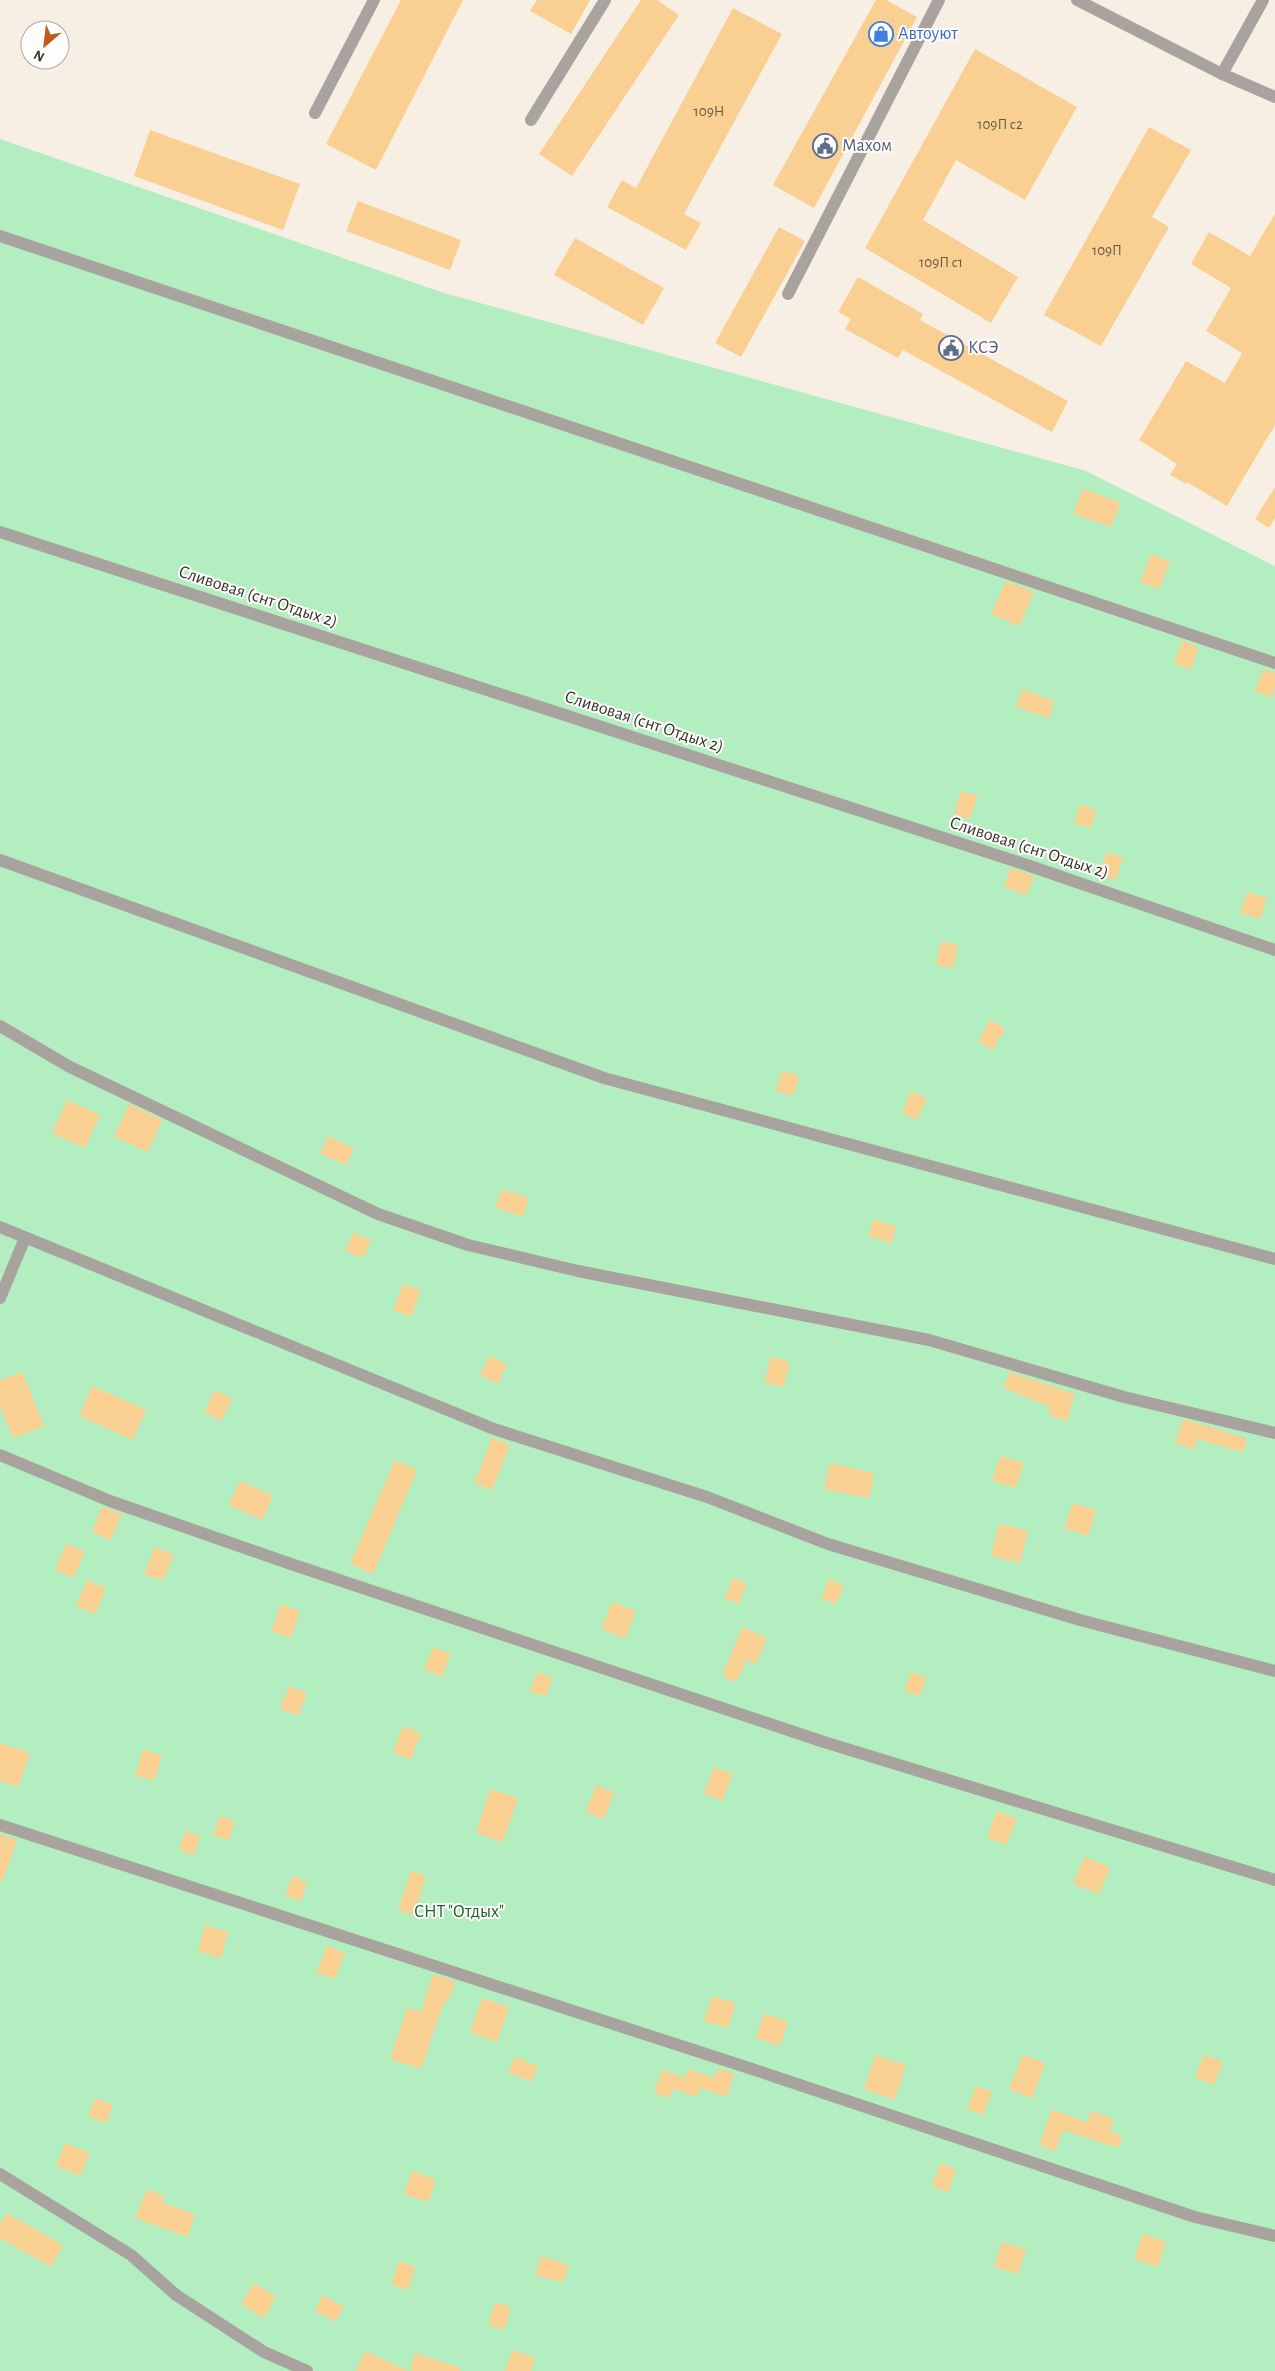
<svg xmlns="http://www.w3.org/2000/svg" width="1275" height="2371" font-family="'Alegreya Sans',sans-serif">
<rect width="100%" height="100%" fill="#f7efe4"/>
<!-- green -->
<polygon fill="#b2eebf" points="0,139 444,293 1086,471 1275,566 1275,2371 0,2371"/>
<!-- building -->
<g fill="#f9d092">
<polygon points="401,0 463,0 376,170 326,144"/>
<polygon points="537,0 590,0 571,34 530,11"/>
<polygon points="641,0 657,0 679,15 572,176 539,154"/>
<polygon points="876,0 886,0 917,17 814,208 773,185"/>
<polygon points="733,8 782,34 684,214 701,223 686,250 607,207 622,180 636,188"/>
<polygon points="975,49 1077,107 1025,200 956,160 923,220 1018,277 991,323 865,248"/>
<polygon points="1149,127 1191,150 1152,217 1169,227 1101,346 1044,315"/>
<polygon points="150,130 300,184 283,230 134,176"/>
<polygon points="358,201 461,240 450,270 346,231"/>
<polygon points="1275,214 1275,425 1227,506 1187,482 1186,484 1170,475 1177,464 1139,440 1186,361 1225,383 1242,353 1206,331 1231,288 1191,264 1209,232 1250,256"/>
<polygon points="779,227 805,241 741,357 715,343"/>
<polygon points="575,238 664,288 643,325 554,275"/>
<polygon points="858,277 923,314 920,320 1068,401 1052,432 903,350 898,358 845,329 851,319 838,312"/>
<polygon points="1275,487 1275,518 1269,528 1255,519"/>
<polygon points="1083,489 1121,503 1111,527 1073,514"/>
<polygon points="1151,554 1170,562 1159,589 1140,582"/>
<polygon points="1006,581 1034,592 1019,626 991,614"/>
<polygon points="1182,641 1198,647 1191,670 1174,664"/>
<polygon points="1263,669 1275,673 1275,687 1272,697 1255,692"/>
<polygon points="1022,689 1054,701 1049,718 1016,707"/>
<polygon points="961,791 978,796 970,819 954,814"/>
<polygon points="1080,804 1096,810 1091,828 1074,823"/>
<polygon points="1107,852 1123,857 1116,880 1099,875"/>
<polygon points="1010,868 1034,876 1027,895 1004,887"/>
<polygon points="1247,892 1267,898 1260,919 1240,913"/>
<polygon points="941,941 958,945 953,968 936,965"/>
<polygon points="989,1020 1005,1028 993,1050 978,1042"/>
<polygon points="782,1070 799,1076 793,1096 776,1091"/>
<polygon points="911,1091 927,1098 917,1120 902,1113"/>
<polygon points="67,1100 100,1115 85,1148 52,1133"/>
<polygon points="129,1104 162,1120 148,1152 114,1137"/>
<polygon points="328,1136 354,1148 346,1165 320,1154"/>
<polygon points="502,1189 529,1198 523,1217 495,1207"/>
<polygon points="873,1220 896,1226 892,1243 868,1236"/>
<polygon points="353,1233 371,1240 363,1258 345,1251"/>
<polygon points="403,1284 421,1290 411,1317 393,1310"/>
<polygon points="489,1356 507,1364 498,1384 480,1375"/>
<polygon points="770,1357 789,1361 784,1387 765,1383"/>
<polygon points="22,1372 44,1426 13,1438 0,1406 0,1380"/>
<polygon points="1010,1372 1075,1394 1067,1421 1048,1415 1050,1407 1003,1388"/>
<polygon points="92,1386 146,1410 133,1440 79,1416"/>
<polygon points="215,1390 232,1399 221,1421 204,1412"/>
<polygon points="1183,1419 1243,1437 1247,1440 1243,1452 1197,1439 1194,1449 1175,1443"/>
<polygon points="492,1438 510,1445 492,1490 474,1483"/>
<polygon points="1000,1456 1024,1463 1016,1488 992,1481"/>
<polygon points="395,1460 417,1470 373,1574 350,1564"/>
<polygon points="830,1463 874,1473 869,1498 824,1489"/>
<polygon points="240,1481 273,1496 262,1520 228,1505"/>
<polygon points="1073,1503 1096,1510 1088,1536 1064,1528"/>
<polygon points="102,1507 122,1514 111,1540 92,1532"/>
<polygon points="999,1524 1028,1531 1020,1563 991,1556"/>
<polygon points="66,1544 85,1551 74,1578 55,1570"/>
<polygon points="155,1547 174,1555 163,1581 144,1574"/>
<polygon points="733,1578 747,1584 739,1604 724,1598"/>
<polygon points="829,1579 844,1586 836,1604 821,1598"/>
<polygon points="87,1580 106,1588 95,1614 76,1606"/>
<polygon points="612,1602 636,1611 625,1639 601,1629"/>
<polygon points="281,1604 300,1611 291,1638 271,1631"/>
<polygon points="742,1627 767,1638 756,1664 747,1660 736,1682 722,1676"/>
<polygon points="433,1647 451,1654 442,1677 424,1669"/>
<polygon points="537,1672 552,1677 546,1697 530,1691"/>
<polygon points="911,1672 926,1677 920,1696 904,1691"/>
<polygon points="289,1686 307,1693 298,1716 280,1709"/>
<polygon points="403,1726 421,1733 411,1760 393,1752"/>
<polygon points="0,1743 30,1753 18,1787 0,1781"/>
<polygon points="143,1749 162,1756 154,1781 135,1775"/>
<polygon points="714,1767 733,1774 722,1801 704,1794"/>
<polygon points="596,1785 614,1792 604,1819 586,1812"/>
<polygon points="490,1789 518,1798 503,1842 476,1833"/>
<polygon points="997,1811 1017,1819 1006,1845 987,1838"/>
<polygon points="220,1816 235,1821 229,1840 213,1835"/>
<polygon points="185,1831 200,1836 194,1855 179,1850"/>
<polygon points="0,1834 17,1840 2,1882 0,1881"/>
<polygon points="1084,1857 1110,1867 1099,1894 1073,1884"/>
<polygon points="411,1871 426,1876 414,1915 398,1910"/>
<polygon points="292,1876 307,1882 301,1901 285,1896"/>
<polygon points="205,1925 228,1932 221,1958 198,1951"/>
<polygon points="327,1946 345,1953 335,1979 316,1973"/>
<polygon points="433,1974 455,1981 448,2002 444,2001 421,2069 390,2059 407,2008 421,2012"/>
<polygon points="712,1996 736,2003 728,2028 704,2021"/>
<polygon points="482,1998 509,2007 497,2042 470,2032"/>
<polygon points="764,2013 788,2021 780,2046 756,2038"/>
<polygon points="875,2055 906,2065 895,2100 864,2089"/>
<polygon points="1023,2055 1045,2063 1032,2098 1009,2089"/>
<polygon points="1204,2055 1223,2062 1214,2085 1195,2078"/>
<polygon points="515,2057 538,2066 531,2082 508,2072"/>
<polygon points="718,2068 734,2074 727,2097 700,2088 697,2097 673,2089 670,2098 654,2093 662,2070 685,2078 688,2069 715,2078"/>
<polygon points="976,2086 992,2092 983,2115 967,2109"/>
<polygon points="95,2098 113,2105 106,2123 88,2116"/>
<polygon points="1052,2109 1087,2123 1091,2111 1114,2119 1110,2131 1122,2136 1118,2148 1063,2130 1055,2151 1039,2145"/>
<polygon points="65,2143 90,2153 80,2176 56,2166"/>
<polygon points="940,2163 956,2169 948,2192 932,2186"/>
<polygon points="412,2171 436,2179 428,2202 404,2194"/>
<polygon points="147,2189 165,2196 162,2203 195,2214 188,2237 135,2218"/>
<polygon points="6,2213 63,2245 51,2267 0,2238 0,2224"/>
<polygon points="1143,2234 1166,2242 1158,2267 1134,2259"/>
<polygon points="1002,2242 1026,2249 1018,2274 994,2267"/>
<polygon points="541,2256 569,2265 563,2283 535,2275"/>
<polygon points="399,2261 415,2267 408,2290 391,2284"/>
<polygon points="254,2283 276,2297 264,2318 241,2304"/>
<polygon points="322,2295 344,2306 336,2322 315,2311"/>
<polygon points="495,2302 511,2307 504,2330 488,2325"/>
<polygon points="512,2350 535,2358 531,2371 505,2371"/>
<polygon points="365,2351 408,2371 356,2371"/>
<polygon points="415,2353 461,2368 460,2371 410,2371"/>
</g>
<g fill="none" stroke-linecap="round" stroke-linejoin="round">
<!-- minor -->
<g stroke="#a9a3a0" stroke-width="12">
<polyline points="1077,0 1222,74 1275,97"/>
<polyline points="1222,74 1263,0"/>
<polyline points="315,113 374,0"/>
<polyline points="531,120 605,0"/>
<polyline points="0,236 1275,663"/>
<polyline points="788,294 939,0"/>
<polyline points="0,532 1018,862 1275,950"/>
<polyline points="0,860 604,1078 1275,1259"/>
<polyline points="0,1026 70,1067 378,1214 468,1245 578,1271 929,1340 1124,1397 1275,1433"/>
<polyline points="0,1227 494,1429 707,1497 828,1544 1080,1620 1275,1671"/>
<polyline points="0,1298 25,1238"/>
<polyline points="0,1455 110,1501 288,1563 824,1742 1275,1880"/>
<polyline points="0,1825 746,2067 1195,2217 1275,2236"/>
<polyline points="0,2174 131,2255 176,2295 264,2352 307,2371"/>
</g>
</g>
<!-- icons -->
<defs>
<symbol id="shop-ring" viewBox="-11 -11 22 22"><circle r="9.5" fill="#fffdfb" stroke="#3f7fe0" stroke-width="1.5"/><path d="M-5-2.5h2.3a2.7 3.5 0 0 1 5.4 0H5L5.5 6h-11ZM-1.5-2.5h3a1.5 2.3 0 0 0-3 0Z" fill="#3f7fe0"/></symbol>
<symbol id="civic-ring" viewBox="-11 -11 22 22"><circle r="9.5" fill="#fffdfb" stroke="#5c6f8a" stroke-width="1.5"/><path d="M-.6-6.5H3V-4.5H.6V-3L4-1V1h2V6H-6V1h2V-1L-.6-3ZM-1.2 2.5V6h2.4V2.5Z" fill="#5c6f8a"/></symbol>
</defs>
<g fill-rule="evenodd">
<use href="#shop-ring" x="867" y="20" width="28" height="28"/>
<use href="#civic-ring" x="811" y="132" width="28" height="28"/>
<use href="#civic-ring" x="937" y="334" width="28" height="28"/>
</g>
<g text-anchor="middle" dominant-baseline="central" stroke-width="4" stroke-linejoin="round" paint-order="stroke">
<!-- number labels -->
<g font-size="15" fill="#665a46">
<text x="709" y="111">109Н</text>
<text x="1000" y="124">109П с2</text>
<text x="1107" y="250">109П</text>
<text x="941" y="262">109П с1</text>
</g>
<!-- shop labels -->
<g font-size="18" fill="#366cbe" stroke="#fffdfb" text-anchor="start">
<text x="898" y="34">Автоуют</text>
</g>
<!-- service labels -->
<g font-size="18" fill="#4e5e75" stroke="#fffdfb" text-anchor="start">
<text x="842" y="146">Махом</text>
<text x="968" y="348">КСЭ</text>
</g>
<!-- street labels -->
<g font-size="18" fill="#35322d" stroke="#fffdfb">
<text transform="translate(258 597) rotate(18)">Сливовая (снт Отдых 2)</text>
<text transform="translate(644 722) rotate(18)">Сливовая (снт Отдых 2)</text>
<text transform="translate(1029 848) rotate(18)">Сливовая (снт Отдых 2)</text>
</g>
<!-- park labels -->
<g font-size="18" fill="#1c5d31" stroke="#fffdfb">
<text x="459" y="1912">СНТ "Отдых"</text>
</g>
</g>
<!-- north arrow -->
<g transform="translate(45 45) rotate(208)"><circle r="24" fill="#fffdfb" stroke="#aeaca9"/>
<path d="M0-4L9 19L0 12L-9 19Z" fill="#bb5a1a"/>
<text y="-8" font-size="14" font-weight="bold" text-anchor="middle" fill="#35322d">N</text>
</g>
</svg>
